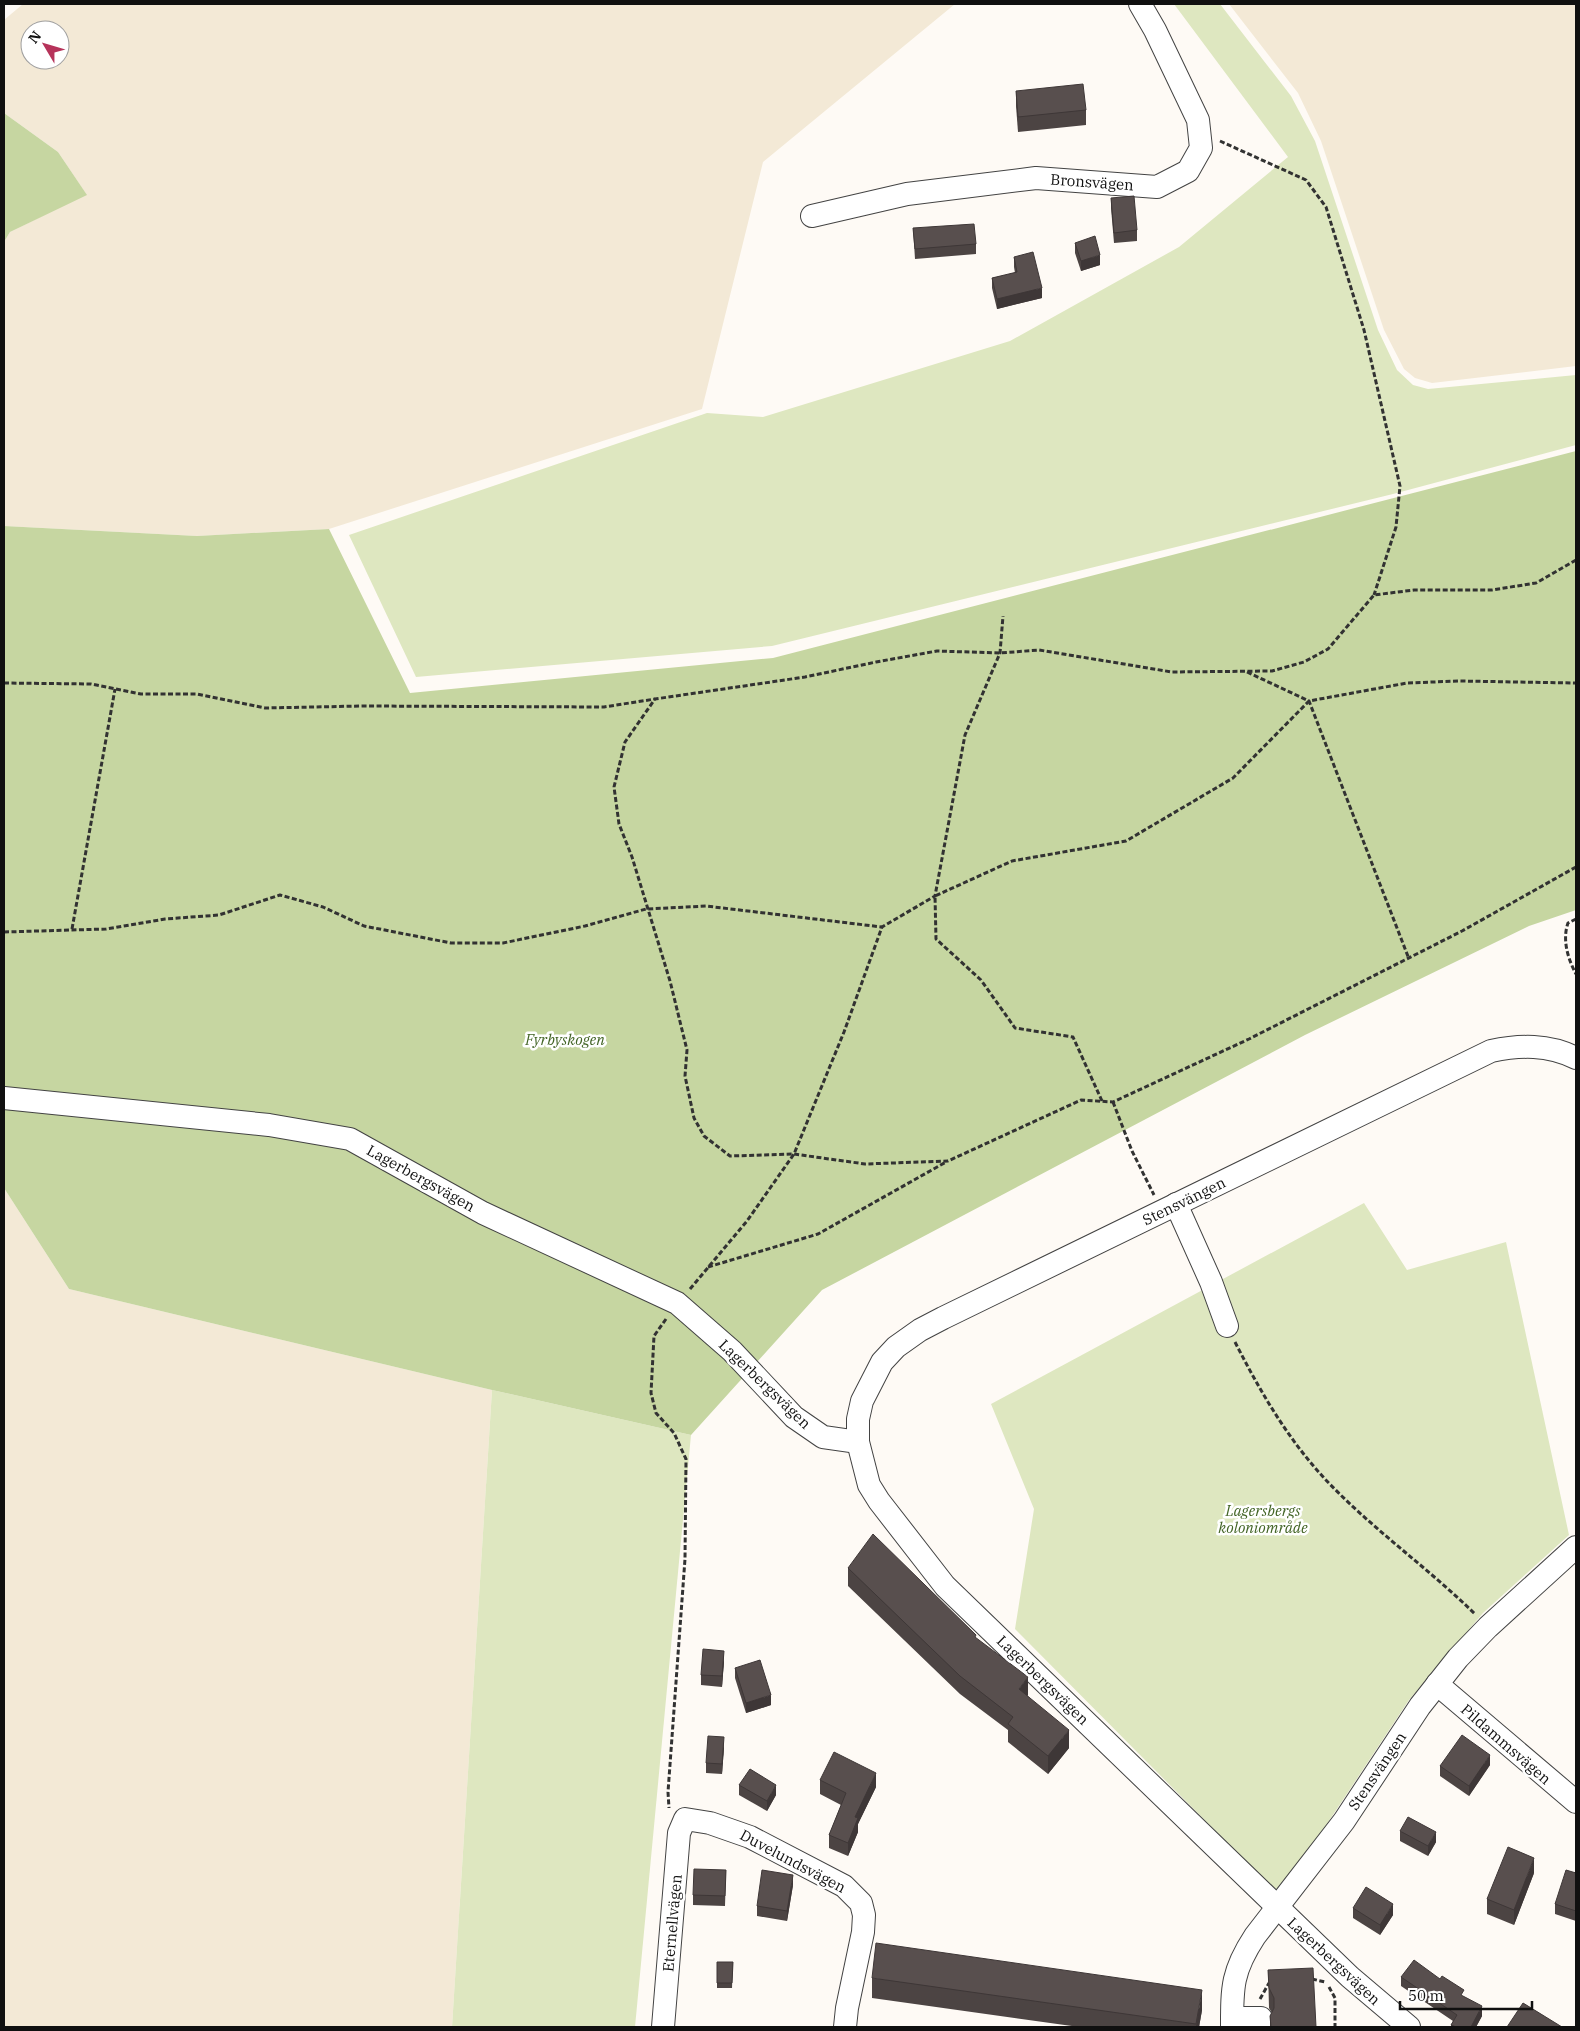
<svg xmlns="http://www.w3.org/2000/svg" width="1580" height="2031" font-family="'IBM Plex Serif',serif">
<rect width="100%" height="100%" fill="#fefaf5"/>
<!-- farmland -->
<g fill="#f3e9d6" fill-rule="evenodd">
<path d="M23 4H955L763 162 702 409 329 529 197 536 4 526V242L10 232 86 194 58 152 4 113V20ZM30 30H60V60H30Z"/>
<polygon points="1229,4 1576,4 1576,366 1432,383 1415,378 1404,369 1384,330 1321,141 1298,93"/>
<polygon points="4,1188 69,1289 492,1390 452,2027 4,2027"/>
</g>
<!-- green -->
<g fill="#dee7c0">
<polygon points="1174,4 1220,4 1291,96 1315,141 1378,330 1397,370 1413,385 1428,389 1576,375 1576,445 1393,494 772,646 416,677 349,535 707,413 763,417 1010,341 1179,247 1288,157"/>
<polygon points="1364,1203 1407,1270 1506,1242 1569,1535 1483,1613 1409,1700 1315,1842 1275,1891 1015,1629 1034,1509 991,1404"/>
<polygon points="492,1390 691,1435 635,2027 452,2027"/>
</g>
<!-- forest -->
<g fill="#c6d6a1">
<polygon points="4,113 58,152 87,195 10,232 4,242"/>
<polygon points="1576,451 1576,910 1529,926 1305,1035 822,1290 691,1435 492,1390 69,1289 4,1188 4,526 197,536 329,529 410,693 773,658"/>
</g>
<g fill="none" stroke-linecap="round" stroke-linejoin="round">
<defs>
<g id="minor">
<polyline points="812,216 907,194 1036,178 1157,187 1188,171 1201,148 1198,120 1155,30 1140,4"/>
<polyline points="4,1098 269,1125 350,1139 483,1213 677,1303 732,1351 794,1417 823,1437 858,1442"/>
<polyline points="1176,1204 1211,1282 1227,1326"/>
<polyline points="1437,1684 1576,1802"/>
<polyline points="1232,2018 1261,2018 1261,2027"/>
<polyline points="663,2027 679,1833 685,1819 710,1823 750,1837 844,1886 861,1903 864,1915 863,1932 847,2008 845,2027"/>
<path d="M1232 2027C1232 1987 1232 1971 1255 1936L1344 1821 1420 1706 1458 1658 1488 1627 1576 1547"/>
<path d="M1409 2027 1350 1977 945 1586 879 1501 869 1485 858 1442V1419L862 1401 882 1362 896 1347 920 1330 943 1318 1491 1051C1520 1045 1548 1044 1576 1058"/>
</g>
</defs>
<!-- minor casing -->
<use href="#minor" stroke="#434343" stroke-width="24"/>
<!-- path -->
<g stroke="#323232" stroke-width="3" stroke-dasharray="5 2.5" stroke-linecap="butt">
<polyline points="1220,141 1306,180 1326,207 1364,330 1400,486 1396,527 1374,595"/>
<polyline points="1576,560 1536,583 1492,590 1414,590 1374,595 1328,649 1304,662 1272,671 1172,672 1039,650 1000,653 937,651 876,662 805,677 655,699 625,742 614,787 619,824 632,857 670,981 687,1050 685,1076 694,1118 704,1136 730,1156 794,1154 865,1164 948,1161 1081,1100 1113,1102 1249,1039 1462,931 1576,867"/>
<polyline points="1247,672 1309,701 1409,959"/>
<polyline points="4,683 91,684 141,694 197,694 265,708 362,706 604,707 655,699"/>
<path d="M1576 919 1568 923C1562 940 1568 959 1576 974"/>
<polyline points="72,929 115,689"/>
<polyline points="4,932 106,929 165,919 219,915 280,895 323,907 364,926 451,943 503,943 585,926 646,909 706,906 882,927"/>
<polyline points="1102,1101 1073,1037 1015,1028 981,980 936,939 935,896 1012,861 1126,841 1233,778 1309,701 1407,683 1459,681 1576,683"/>
<polyline points="1113,1102 1132,1151 1154,1195"/>
<polyline points="708,1267 818,1234 946,1162"/>
<polyline points="690,1289 747,1221 794,1154 844,1032 882,927 935,896 965,735 1000,653 1003,616"/>
<polyline points="666,1319 654,1336 651,1393 656,1413 674,1433 686,1459 685,1559 668,1792 669,1808"/>
<path d="M1235 1342C1260 1391 1287 1438 1325 1479 1371 1528 1427 1567 1475 1614"/>
<polyline points="1312,1979 1325,1982"/>
<polyline points="1329,1987 1335,1998 1335,2027"/>
<polyline points="1260,1999 1269,1983"/>
</g>
<!-- minor -->
<use href="#minor" stroke="#fff" stroke-width="22"/>
</g>
<!-- wall -->
<g fill="#4c4443">
<polygon points="1016,91 1086,110 1086,125 1018,132 1016,106"/>
<polygon points="1111,198 1137,230 1137,241 1114,243 1111,208"/>
<polygon points="913,228 976,244 976,254 915,259"/>
<polygon points="1075,243 1100,265 1081,271 1075,253"/>
<polygon points="1014,257 1042,298 997,309 992,288 992,278 1015,273 1014,267"/>
<polygon points="848,1568 1028,1695 1027,1695 1069,1748 1048,1774 1008,1742 1008,1730 960,1694 848,1586"/>
<polygon points="724,1661 722,1687 701,1685 701,1675"/>
<polygon points="735,1668 771,1705 746,1713 735,1678"/>
<polygon points="724,1747 722,1774 706,1773 706,1763"/>
<polygon points="1490,1765 1469,1796 1440,1776 1440,1766"/>
<polygon points="820,1780 876,1787 858,1824 858,1832 848,1856 829,1848 829,1835 841,1805 820,1794"/>
<polygon points="739,1785 776,1795 767,1811 739,1795"/>
<polygon points="1400,1831 1436,1842 1428,1856 1400,1841"/>
<polygon points="726,1870 725,1906 693,1905 693,1895"/>
<polygon points="1534,1873 1514,1925 1487,1914 1487,1899"/>
<polygon points="1576,1873 1576,1921 1555,1914 1555,1904"/>
<polygon points="793,1885 787,1921 757,1916 757,1906"/>
<polygon points="1353,1908 1393,1915 1380,1935 1353,1918"/>
<polygon points="717,1962 733,1962 732,1988 717,1988"/>
<polygon points="1268,1970 1316,2027 1270,2027 1270,2016 1272,2013 1269,2008"/>
<polygon points="1401,1977 1464,1997 1482,2016 1476,2027 1451,2027 1451,2025 1453,2021 1401,1986"/>
<polygon points="872,1978 1202,2010 1199,2027 1079,2027 872,1998"/>
</g>
<!-- shaded-wall -->
<g fill="#3e3737">
<polygon points="1100,255 1100,265 1081,271 1081,261"/>
<polygon points="1042,288 1042,298 997,309 997,299"/>
<polygon points="724,1651 724,1661 722,1687 722,1676"/>
<polygon points="1028,1677 1028,1695 1019,1707 1019,1689"/>
<polygon points="771,1695 771,1705 746,1713 746,1703"/>
<polygon points="1069,1730 1069,1748 1048,1774 1048,1756"/>
<polygon points="724,1737 724,1747 722,1774 722,1764"/>
<polygon points="1490,1755 1490,1765 1469,1796 1469,1786"/>
<polygon points="876,1773 876,1787 858,1824 858,1832 848,1856 848,1843 855,1817"/>
<polygon points="776,1785 776,1795 767,1811 767,1801"/>
<polygon points="1436,1832 1436,1842 1428,1856 1428,1846"/>
<polygon points="1534,1858 1534,1873 1514,1925 1514,1910"/>
<polygon points="793,1875 793,1885 787,1921 787,1911"/>
<polygon points="1393,1904 1393,1915 1380,1935 1380,1925"/>
<polygon points="1202,1990 1202,2010 1199,2027 1196,2027"/>
<polygon points="1482,2006 1482,2016 1476,2027 1471,2027"/>
</g>
<!-- building -->
<g fill="#584f4e" stroke="#3e3737">
<polygon points="1083,84 1086,110 1018,117 1016,91"/>
<polygon points="1134,196 1137,230 1114,233 1111,198"/>
<polygon points="974,224 976,244 915,249 913,228"/>
<polygon points="1095,236 1100,255 1081,261 1075,243"/>
<polygon points="1033,252 1042,288 997,299 992,278 1017,272 1014,257"/>
<polygon points="873,1534 976,1635 975,1637 1028,1677 1019,1689 1069,1730 1048,1756 1008,1724 1013,1717 960,1676 848,1568"/>
<polygon points="703,1649 724,1651 722,1676 701,1675"/>
<polygon points="760,1660 771,1695 746,1703 735,1668"/>
<polygon points="1462,1735 1490,1755 1469,1786 1440,1766"/>
<polygon points="708,1736 724,1737 722,1764 706,1763"/>
<polygon points="834,1752 876,1773 855,1817 858,1818 848,1843 829,1835 846,1793 820,1780"/>
<polygon points="750,1769 776,1785 767,1801 739,1785"/>
<polygon points="1408,1817 1436,1832 1428,1846 1400,1831"/>
<polygon points="1508,1847 1534,1858 1514,1910 1487,1899"/>
<polygon points="694,1869 726,1870 725,1896 693,1895"/>
<polygon points="762,1870 793,1875 787,1911 757,1906"/>
<polygon points="1566,1870 1576,1873 1576,1911 1555,1904"/>
<polygon points="1366,1887 1393,1904 1380,1925 1353,1908"/>
<polygon points="876,1943 1202,1990 1196,2024 872,1978"/>
<polygon points="1414,1960 1440,1979 1442,1976 1464,1990 1461,1995 1482,2006 1471,2027 1456,2027 1451,2025 1457,2015 1401,1977"/>
<polygon points="717,1962 733,1962 732,1983 717,1983"/>
<polygon points="1313,1968 1316,2027 1271,2027 1270,2016 1274,2008 1274,1998 1269,1988 1268,1970"/>
<polygon points="1523,2003 1562,2027 1507,2027"/>
</g>
<g text-anchor="middle" dominant-baseline="central" stroke-width="5" stroke-linejoin="round" paint-order="stroke">
<!-- street labels -->
<g font-size="15" fill="#101010" stroke="#fff">
<text transform="translate(1092 182) rotate(4)">Bronsvägen</text>
<text transform="translate(421 1178) rotate(29)">Lagerbergsvägen</text>
<text transform="translate(1184 1201) rotate(-26)">Stensvängen</text>
<text transform="translate(765 1384) rotate(44)">Lagerbergsvägen</text>
<text transform="translate(1043 1680) rotate(44)">Lagerbergsvägen</text>
<text transform="translate(1506 1744) rotate(41)">Pildammsvägen</text>
<text transform="translate(1377 1771) rotate(-56)">Stensvängen</text>
<text transform="translate(793 1861) rotate(28)">Duvelundsvägen</text>
<text transform="translate(672 1923) rotate(-85)">Eternellvägen</text>
<text transform="translate(1334 1961) rotate(43)">Lagerbergsvägen</text>
</g>
<!-- park labels -->
<g font-size="15" font-style="italic" fill="#426425" stroke="#fff">
<text x="565" y="1039">Fyrbyskogen</text>
<text x="1263" y="1510">Lagersbergs<tspan x="1263" dy="17">koloniområde</tspan></text>
</g>
</g>
<!-- border -->
<rect width="1580" height="2031" fill="none" stroke="#101010" stroke-width="10"/>
<!-- north arrow -->
<g transform="translate(45 45) rotate(308)"><circle r="24" fill="#ffffff" stroke="#9f9f9f"/>
<path d="M0-4L9 19L0 12L-9 19Z" fill="#b6335a"/>
<text y="-8" font-size="14" font-weight="bold" text-anchor="middle" fill="#101010">N</text>
</g>
<!-- scale -->
<path d="M1400 2001v8h132v-8" fill="none" stroke="#101010" stroke-width="2.5"/>
<text x="1408" y="2001" font-size="15" fill="#101010" stroke="#ffffff" stroke-width="4" paint-order="stroke">50 m</text>
</svg>
